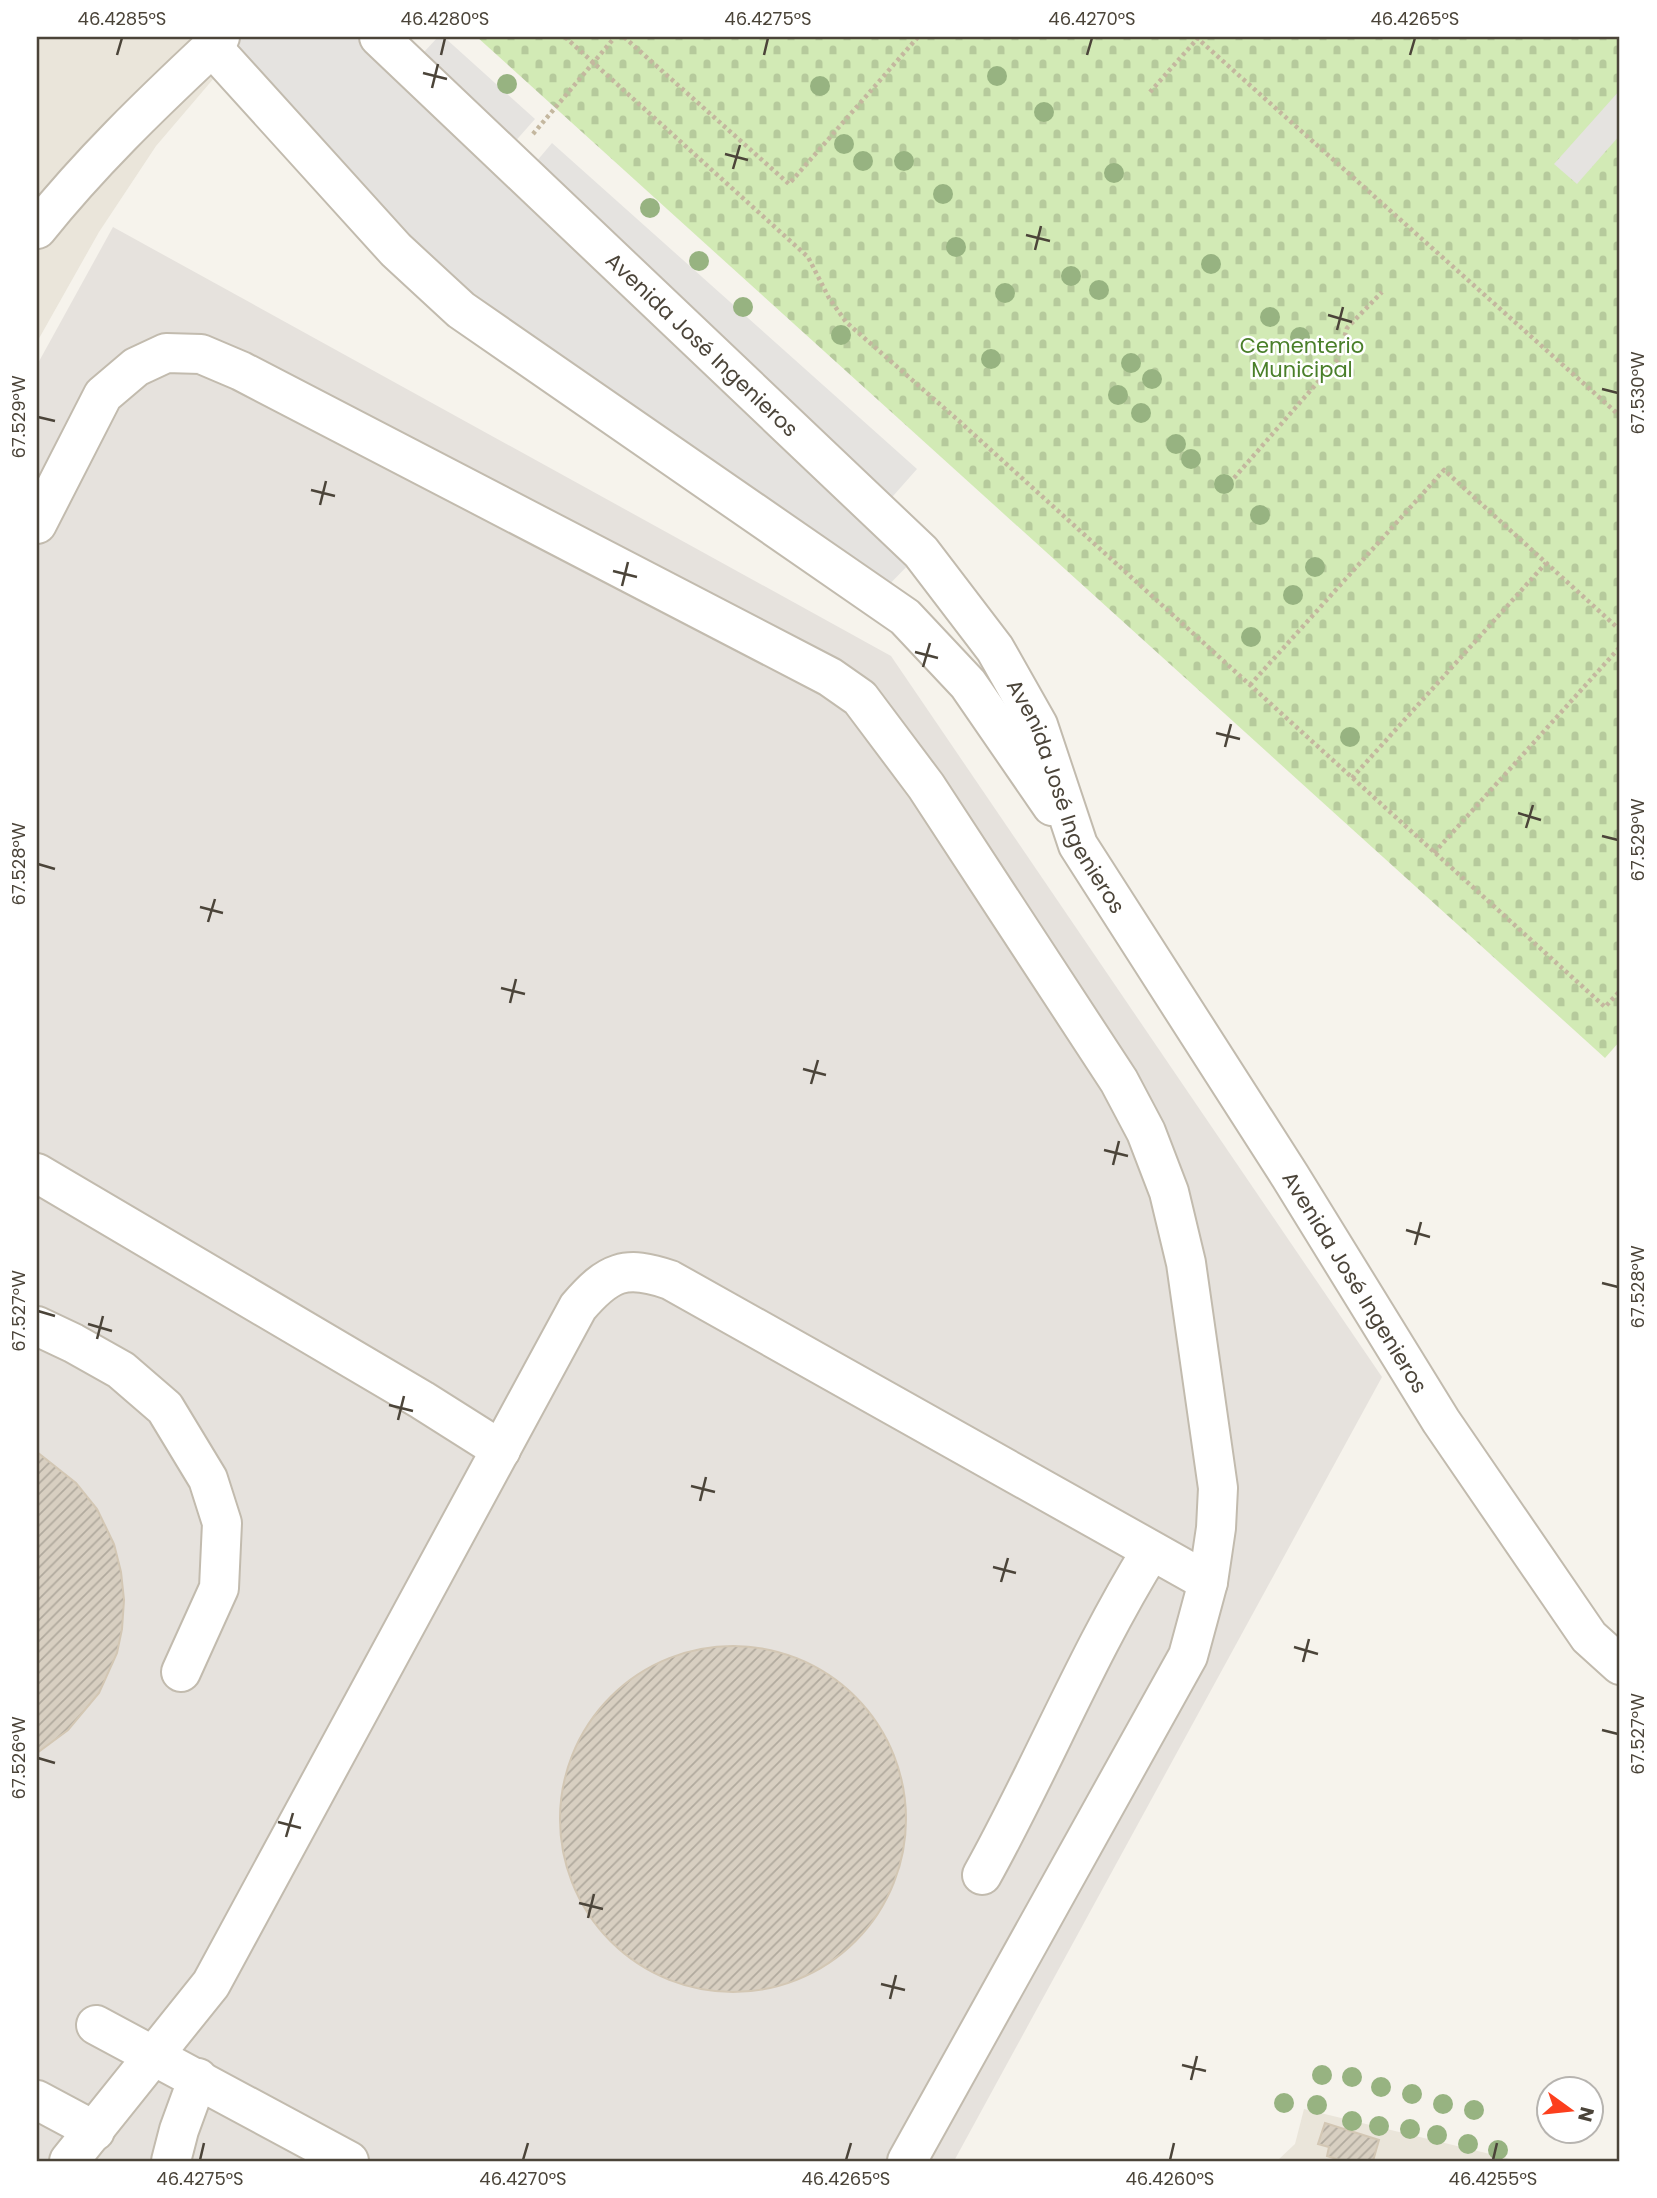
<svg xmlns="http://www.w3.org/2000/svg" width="1657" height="2198" font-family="Poppins,sans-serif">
<defs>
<pattern id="cemetery-stones" width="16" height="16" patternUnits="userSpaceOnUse" patternTransform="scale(1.75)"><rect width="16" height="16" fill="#d2eab5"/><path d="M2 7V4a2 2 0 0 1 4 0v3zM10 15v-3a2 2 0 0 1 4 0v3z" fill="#b6ca9c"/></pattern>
<pattern id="building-hatch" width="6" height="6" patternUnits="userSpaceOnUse" patternTransform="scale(1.75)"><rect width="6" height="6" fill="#d8cfc1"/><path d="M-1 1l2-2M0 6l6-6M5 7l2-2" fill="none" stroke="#b1aa9e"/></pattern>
</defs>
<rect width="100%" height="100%" fill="#f6f3ec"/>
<!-- residential -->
<g fill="#eae5da">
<polygon points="37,37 249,37 156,146 99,232 37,342"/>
<polygon points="1304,2109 1519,2161 1277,2161 1295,2144"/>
</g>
<!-- industrial -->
<polygon fill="#e6e2dd" points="113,227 891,656 1382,1377 954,2161 37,2161 37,365"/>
<!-- cemetery -->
<polygon fill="url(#cemetery-stones)" points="477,37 1620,37 1620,1041 1605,1058"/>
<!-- parking -->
<g fill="#e5e3e0">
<polygon points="220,37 379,37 410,67 438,37 444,37 535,119 503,155 525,175 552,143 917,469 878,513 921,552 877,597 461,310"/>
<polygon points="1620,90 1620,135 1577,184 1554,164"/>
</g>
<!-- building -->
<g fill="url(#building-hatch)" stroke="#d3c7b4" stroke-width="2">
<polygon points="37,1452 76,1483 97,1509 114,1544 121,1572 124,1600 122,1629 117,1653 99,1693 68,1730 37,1753"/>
<circle cx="733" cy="1819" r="173"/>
<polygon points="1325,2123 1379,2140 1373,2161 1343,2161 1327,2156 1329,2147 1318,2144"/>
</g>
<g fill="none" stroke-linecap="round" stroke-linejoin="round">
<defs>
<g id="minor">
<path id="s1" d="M379 37 921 552 995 649 1038 725 1078 845 1290 1176 1441 1421 1589 1637 1620 1665"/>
<polyline points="212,47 396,250 461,310 905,617 968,684 1052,806"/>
<path d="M37 229C90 163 150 105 212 47L220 37"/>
<polyline points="37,524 103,395 136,367 166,353 201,354 241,371 830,677 860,698 926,786 1119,1081 1146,1132 1169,1192 1186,1263 1218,1488 1216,1528 1208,1582 1188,1656 907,2161"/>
<polyline points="37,1173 422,1400 501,1450"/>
<polyline points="37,1326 73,1343 121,1370 165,1408 208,1479 222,1523 219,1588 181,1672"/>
<path d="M982 1875C1041 1769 1087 1654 1151 1551"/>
<polyline points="96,2025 349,2161"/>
<polyline points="37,2100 95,2131"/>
<path d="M69 2161 211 1984 578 1307C608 1272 625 1264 670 1280L1208 1582"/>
<polyline points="171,2161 179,2130 198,2078"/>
</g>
</defs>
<!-- minor casing -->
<use href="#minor" stroke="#c2bbae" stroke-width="42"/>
<!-- path -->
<g stroke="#c4b79f" stroke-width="4.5" stroke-dasharray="3.5 3.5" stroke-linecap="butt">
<polyline points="565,37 808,257 829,298 846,322 959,421 1605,1007 1620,991"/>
<polyline points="624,37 789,184 918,37"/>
<polyline points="1196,37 1620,416"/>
<polyline points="1150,92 1198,38"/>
<polyline points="533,134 615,37"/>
<polyline points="1234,478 1338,359 1347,328 1382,292"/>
<polyline points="1250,685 1444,470 1620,630"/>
<polyline points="1352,778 1546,563"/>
<polyline points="1434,853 1620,647"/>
</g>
<!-- minor -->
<use href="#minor" stroke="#fff" stroke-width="38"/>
</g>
<!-- trees -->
<g fill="#97b381">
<circle cx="997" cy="76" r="10"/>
<circle cx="507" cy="84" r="10"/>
<circle cx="820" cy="86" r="10"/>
<circle cx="1044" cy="112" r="10"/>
<circle cx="844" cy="144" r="10"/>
<circle cx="863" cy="161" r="10"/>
<circle cx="904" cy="161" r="10"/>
<circle cx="1114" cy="173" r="10"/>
<circle cx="943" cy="194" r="10"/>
<circle cx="650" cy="208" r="10"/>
<circle cx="956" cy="247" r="10"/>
<circle cx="699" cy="261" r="10"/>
<circle cx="1211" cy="264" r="10"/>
<circle cx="1071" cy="276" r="10"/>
<circle cx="1099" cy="290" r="10"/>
<circle cx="1005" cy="293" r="10"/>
<circle cx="743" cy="307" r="10"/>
<circle cx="1270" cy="317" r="10"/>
<circle cx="841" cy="335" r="10"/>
<circle cx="1300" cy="337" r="10"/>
<circle cx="991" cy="359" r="10"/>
<circle cx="1131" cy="363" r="10"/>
<circle cx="1152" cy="379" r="10"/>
<circle cx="1118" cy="395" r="10"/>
<circle cx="1141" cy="413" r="10"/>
<circle cx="1176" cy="444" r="10"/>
<circle cx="1191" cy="459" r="10"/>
<circle cx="1224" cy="484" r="10"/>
<circle cx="1260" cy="515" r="10"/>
<circle cx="1315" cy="567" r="10"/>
<circle cx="1293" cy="595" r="10"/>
<circle cx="1251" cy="637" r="10"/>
<circle cx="1350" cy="737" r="10"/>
<circle cx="1322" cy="2075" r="10"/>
<circle cx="1352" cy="2077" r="10"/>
<circle cx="1381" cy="2087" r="10"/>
<circle cx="1412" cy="2094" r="10"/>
<circle cx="1284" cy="2103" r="10"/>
<circle cx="1443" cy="2104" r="10"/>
<circle cx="1317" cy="2105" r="10"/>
<circle cx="1474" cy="2110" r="10"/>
<circle cx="1352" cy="2121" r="10"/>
<circle cx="1379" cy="2126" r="10"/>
<circle cx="1410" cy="2129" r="10"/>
<circle cx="1437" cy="2135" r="10"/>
<circle cx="1468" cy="2144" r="10"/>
<circle cx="1498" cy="2150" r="10"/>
</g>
<!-- ticks -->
<path fill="none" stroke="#4b4439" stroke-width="2.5" d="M117 55 122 38M441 55 445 38M764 55 768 38M1087 55 1092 38M1410 55 1415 38M423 73 447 79M432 88 438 64M725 154 748 160M733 169 740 145M1026 235 1050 241M1035 250 1041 226M1328 315 1352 322M1337 330 1343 307M1602 389 1618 393M38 417 55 421M311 490 335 496M320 505 326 481M613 571 637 577M622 586 628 562M915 652 938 658M923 667 930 643M1216 733 1240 739M1225 747 1231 724M1518 813 1541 820M1526 828 1533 805M1602 836 1618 840M38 864 55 869M200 907 223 913M208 922 215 899M501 988 525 994M510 1003 516 979M803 1069 826 1075M811 1084 818 1060M1104 1150 1128 1156M1113 1165 1119 1141M1406 1230 1430 1237M1415 1245 1421 1222M1602 1283 1618 1287M38 1311 55 1316M88 1324 112 1331M97 1339 103 1316M389 1405 413 1411M398 1420 404 1396M691 1486 715 1492M700 1501 706 1477M993 1567 1016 1573M1001 1582 1008 1558M1294 1647 1318 1654M1303 1662 1309 1639M1602 1730 1618 1734M38 1758 55 1763M278 1822 301 1828M286 1837 293 1813M579 1903 603 1909M588 1918 594 1894M881 1984 905 1990M890 1999 896 1975M1182 2065 1206 2071M1191 2080 1197 2056M200 2160 204 2143M523 2160 528 2143M846 2160 851 2143M1170 2160 1174 2143M1493 2160 1497 2143"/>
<g text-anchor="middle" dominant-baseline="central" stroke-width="5" stroke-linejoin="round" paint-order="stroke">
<!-- street labels -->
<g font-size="21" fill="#4b4439" stroke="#fff">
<text stroke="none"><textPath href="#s1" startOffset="446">Avenida José Ingenieros</textPath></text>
<text stroke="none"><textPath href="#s1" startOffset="1034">Avenida José Ingenieros</textPath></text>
<text stroke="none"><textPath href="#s1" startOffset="1601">Avenida José Ingenieros</textPath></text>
</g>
<!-- park labels -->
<g font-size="21" fill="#4a7f2a" stroke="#fff">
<text x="1302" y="345">Cementerio<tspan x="1302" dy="24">Municipal</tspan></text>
</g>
</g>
<!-- border -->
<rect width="1657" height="2198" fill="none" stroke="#ffffff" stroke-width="77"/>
<!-- north arrow -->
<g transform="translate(1570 2110) rotate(105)"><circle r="33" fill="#ffffff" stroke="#b7b4b0" stroke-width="2"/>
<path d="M0-5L12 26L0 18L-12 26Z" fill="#fc3f1d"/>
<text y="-10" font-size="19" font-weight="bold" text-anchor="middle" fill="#4b4439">N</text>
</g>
<rect x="38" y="38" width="1580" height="2122" fill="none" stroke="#4b4439" stroke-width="2.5"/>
<g font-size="18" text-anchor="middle" fill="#4b4439">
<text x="122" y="25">46.4285°S</text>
<text x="445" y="25">46.4280°S</text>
<text x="768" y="25">46.4275°S</text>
<text x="1092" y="25">46.4270°S</text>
<text x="1415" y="25">46.4265°S</text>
<text transform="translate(1638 393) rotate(-90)" y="6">67.530°W</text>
<text transform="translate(19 417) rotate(-90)" y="6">67.529°W</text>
<text transform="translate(1638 840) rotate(-90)" y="6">67.529°W</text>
<text transform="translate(19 864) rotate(-90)" y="6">67.528°W</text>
<text transform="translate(1638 1287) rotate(-90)" y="6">67.528°W</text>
<text transform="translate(19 1311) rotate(-90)" y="6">67.527°W</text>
<text transform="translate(1638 1734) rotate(-90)" y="6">67.527°W</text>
<text transform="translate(19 1758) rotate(-90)" y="6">67.526°W</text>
<text x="200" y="2185">46.4275°S</text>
<text x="523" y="2185">46.4270°S</text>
<text x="846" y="2185">46.4265°S</text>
<text x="1170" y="2185">46.4260°S</text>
<text x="1493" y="2185">46.4255°S</text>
</g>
</svg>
